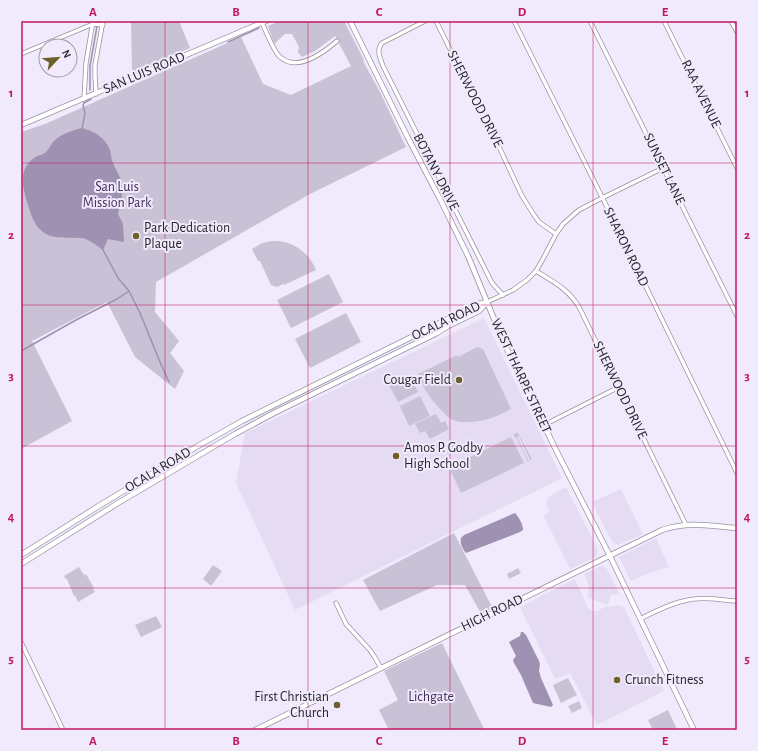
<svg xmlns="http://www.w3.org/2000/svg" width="758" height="751" font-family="'Alegreya Sans',sans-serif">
<rect width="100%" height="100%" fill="#f1eafc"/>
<!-- built -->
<g fill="#e5dcf4">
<polygon points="484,318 562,478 295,610 236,483 245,433"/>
<polygon points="566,487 597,548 598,551 596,557 570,569 543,515 550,512 546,504 548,497"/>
<polygon points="621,489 643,534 618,545 615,544 612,542 592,502"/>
<polygon points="656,538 669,567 649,573 631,581 619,557"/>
<polygon points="600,566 603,566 607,569 620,595 611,594 608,605 587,597 589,586 584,574"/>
<polygon points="575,579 588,608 592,611 597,611 605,607 619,605 624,607 664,691 597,725 570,673 555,679 520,607"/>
</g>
<!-- green -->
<g fill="#c9c1d6">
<polygon points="131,21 179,21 190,48 132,73"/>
<polygon points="280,21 344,21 364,60 363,61 380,92 406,147 310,194 156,282 155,312 179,341 170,353 184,371 175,389 135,357 107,302 32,341 72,421 21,449 21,132 45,124 241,37 263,84 291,95 351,66 335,36 315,51 302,57 298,52 299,47 292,34 285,34 274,44 268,26"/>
<path d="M272 241C292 240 308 251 316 270L284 285 283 284 277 287 271 285 260 261H258L252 249 262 243Z"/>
<polygon points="329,274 343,302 291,328 277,300"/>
<polygon points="346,313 361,342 310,368 295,339"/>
<path d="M477 347 483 349 511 409C496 417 485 422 468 422 464 422 459 422 455 421 450 419 447 416 443 412 431 400 424 390 418 374L457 355 458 357Z"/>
<polygon points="409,375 418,392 398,402 389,385"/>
<polygon points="420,396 430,416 409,426 400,406"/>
<polygon points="436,414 441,423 445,421 449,429 430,439 425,431 420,433 415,424"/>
<polygon points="517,433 518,433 532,459 530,460 519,436 517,437 529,462 528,462 516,437 515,438 513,434"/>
<polygon points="511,437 524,463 461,493 449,467"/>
<polygon points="454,533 493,609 482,615 465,585 437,585 380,611 363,580"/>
<polygon points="213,565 222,571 211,586 203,579"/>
<polygon points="79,567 84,575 86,574 94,588 93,589 95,592 78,602 75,595 74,596 67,579 66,579 64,576"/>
<polygon points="518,568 521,573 509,579 507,574"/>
<polygon points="156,616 162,627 141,637 135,625"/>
<polygon points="442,643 484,729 482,730 389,730 379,710 398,700 384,671"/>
<polygon points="568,678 577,695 561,703 553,685"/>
<polygon points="579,701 582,708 572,713 568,706"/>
<polygon points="668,710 677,729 675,730 653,730 648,720"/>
</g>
<!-- water -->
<g fill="#9e91b1">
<path d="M82 128C95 132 105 137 110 150 111 154 111 159 113 163 115 169 119 174 121 180 124 191 121 203 118 214L123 224 124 242 108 239 103 250C96 245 89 239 81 238 72 237 57 239 48 235 37 230 32 219 29 208 24 191 16 171 34 158 38 155 44 155 47 151 50 147 51 144 54 141 61 134 73 130 82 128Z"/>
<path d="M515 513C519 517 523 525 523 530L520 532 466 553C462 548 460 544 461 538L464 535Z"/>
<polygon points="521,632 523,632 526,635 539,661 540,664 539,671 541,678 553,705 551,707 533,703 521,675 514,663 513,660 516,656 509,642 520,636"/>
</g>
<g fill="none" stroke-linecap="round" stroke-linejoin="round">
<!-- stream -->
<g stroke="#9e91b1" stroke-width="1.5">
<polyline points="228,42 259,28"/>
<polyline points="90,90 90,66 97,26"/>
<polyline points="82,129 85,113 83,106 84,103 91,99"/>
<polyline points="102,248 118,278 129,291 140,313 160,362 169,382"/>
<polyline points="21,351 76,320 117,299 129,291"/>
</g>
<defs>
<g id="street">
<path d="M425 21 382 43C376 50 380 58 383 66L492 283 503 295"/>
<polyline points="436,21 501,151 522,196 534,215 539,222 556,234"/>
<polyline points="514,21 608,209 737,473"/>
<polyline points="590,21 737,316"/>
<polyline points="664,21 737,168"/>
<polyline points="731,21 737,32"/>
<path d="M262 23C267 33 272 48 279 56 296 73 323 53 337 41"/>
<polyline points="21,54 93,24 103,25"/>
<polyline points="96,94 95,76 95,65 103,21"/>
<polyline points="84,99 86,63 93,21"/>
<path d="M536 271C554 282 568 289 579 307L686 525"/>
<polyline points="487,302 513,290 527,280 536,271 544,257 556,234 563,224 579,210 602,198 663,168"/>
<polyline points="544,425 619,387"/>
<polyline points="336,603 346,624 369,649 374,656 381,668"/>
<path d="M640 619C654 612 669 604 684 601 701 596 720 600 737 601"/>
<polyline points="21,642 63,730"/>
</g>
<g id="secondary">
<polyline points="350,21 407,136 440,199 468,256 504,343 557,452 610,556 694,730"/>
<polyline points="21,125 266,21"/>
<polyline points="21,555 97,507 196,447 242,421 478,304 487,302"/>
<polyline points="21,564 118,503 235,434 274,413 437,333 448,326 479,311 487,302"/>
<path d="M255 730 662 530C690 521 709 526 737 528"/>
</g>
</defs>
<!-- street casing -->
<use href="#street" stroke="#9892a2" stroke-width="5"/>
<!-- secondary casing -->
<use href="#secondary" stroke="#9892a2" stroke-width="6"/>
<!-- street -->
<use href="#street" stroke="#fff" stroke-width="3.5"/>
<!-- secondary -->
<use href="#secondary" stroke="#fff" stroke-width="4.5"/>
</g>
<!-- grid -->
<path fill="none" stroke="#c2185b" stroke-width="1" stroke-opacity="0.55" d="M165 21V730M308 21V730M450 21V730M593 21V730M21 163H737M21 305H737M21 446H737M21 588H737"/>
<!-- markers -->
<g fill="#6e5f2d" stroke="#f1eafc" stroke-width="1.5">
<circle cx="136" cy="236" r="4"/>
<circle cx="459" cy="380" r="4"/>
<circle cx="396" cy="456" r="4"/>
<circle cx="617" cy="680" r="4"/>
<circle cx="337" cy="705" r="4"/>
</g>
<g text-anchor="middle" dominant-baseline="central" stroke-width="4" stroke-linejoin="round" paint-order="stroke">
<!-- street labels -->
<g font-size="14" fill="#27242b" stroke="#f1eafc">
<text transform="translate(144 73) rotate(-23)">SAN LUIS ROAD</text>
<text transform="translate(701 94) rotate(64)">RAA AVENUE</text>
<text transform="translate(475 99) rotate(63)">SHERWOOD DRIVE</text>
<text transform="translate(664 169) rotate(64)">SUNSET LANE</text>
<text transform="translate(436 172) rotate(63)">BOTANY DRIVE</text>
<text transform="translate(626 247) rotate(64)">SHARON ROAD</text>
<text transform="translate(446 321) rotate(-25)">OCALA ROAD</text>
<text transform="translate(521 376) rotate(65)">WEST THARPE STREET</text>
<text transform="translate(620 390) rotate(64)">SHERWOOD DRIVE</text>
<text transform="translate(158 470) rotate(-31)">OCALA ROAD</text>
<text transform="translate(492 613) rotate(-26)">HIGH ROAD</text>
</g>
<!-- park labels -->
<g font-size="14" fill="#422e5a" stroke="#f1eafc">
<text x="117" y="187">San Luis<tspan x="117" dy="16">Mission Park</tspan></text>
<text x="431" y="697">Lichgate</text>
</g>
<!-- poi labels -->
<g font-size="14" fill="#27242b" stroke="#f1eafc" text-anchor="start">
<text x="144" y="228">Park Dedication<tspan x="144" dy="16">Plaque</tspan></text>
<text x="451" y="380" text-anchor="end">Cougar Field</text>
<text x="404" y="448">Amos P. Godby<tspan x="404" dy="16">High School</tspan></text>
<text x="625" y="680">Crunch Fitness</text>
<text x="329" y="697" text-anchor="end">First Christian<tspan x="329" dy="16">Church</tspan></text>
</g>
</g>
<!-- border -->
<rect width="758" height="751" fill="none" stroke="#f1eafc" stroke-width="44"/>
<!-- north arrow -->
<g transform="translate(58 58) rotate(64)"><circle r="19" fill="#f1eafc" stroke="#a09ba8"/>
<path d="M0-3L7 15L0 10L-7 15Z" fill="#6e5f2d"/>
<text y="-6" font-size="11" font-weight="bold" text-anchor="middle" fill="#27242b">N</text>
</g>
<rect x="22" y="22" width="714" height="707" fill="none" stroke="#c2185b" stroke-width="1.5"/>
<g font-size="13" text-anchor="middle" font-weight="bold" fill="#c2185b">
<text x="93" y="16">A</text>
<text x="236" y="16">B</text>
<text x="379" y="16">C</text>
<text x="522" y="16">D</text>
<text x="665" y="16">E</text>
<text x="11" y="97">1</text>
<text x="747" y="97">1</text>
<text x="11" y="239">2</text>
<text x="747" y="239">2</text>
<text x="11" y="380">3</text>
<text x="747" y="380">3</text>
<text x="11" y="521">4</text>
<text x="747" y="521">4</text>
<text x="11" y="663">5</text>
<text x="747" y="663">5</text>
<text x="93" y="745">A</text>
<text x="236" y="745">B</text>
<text x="379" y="745">C</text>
<text x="522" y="745">D</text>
<text x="665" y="745">E</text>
</g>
</svg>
